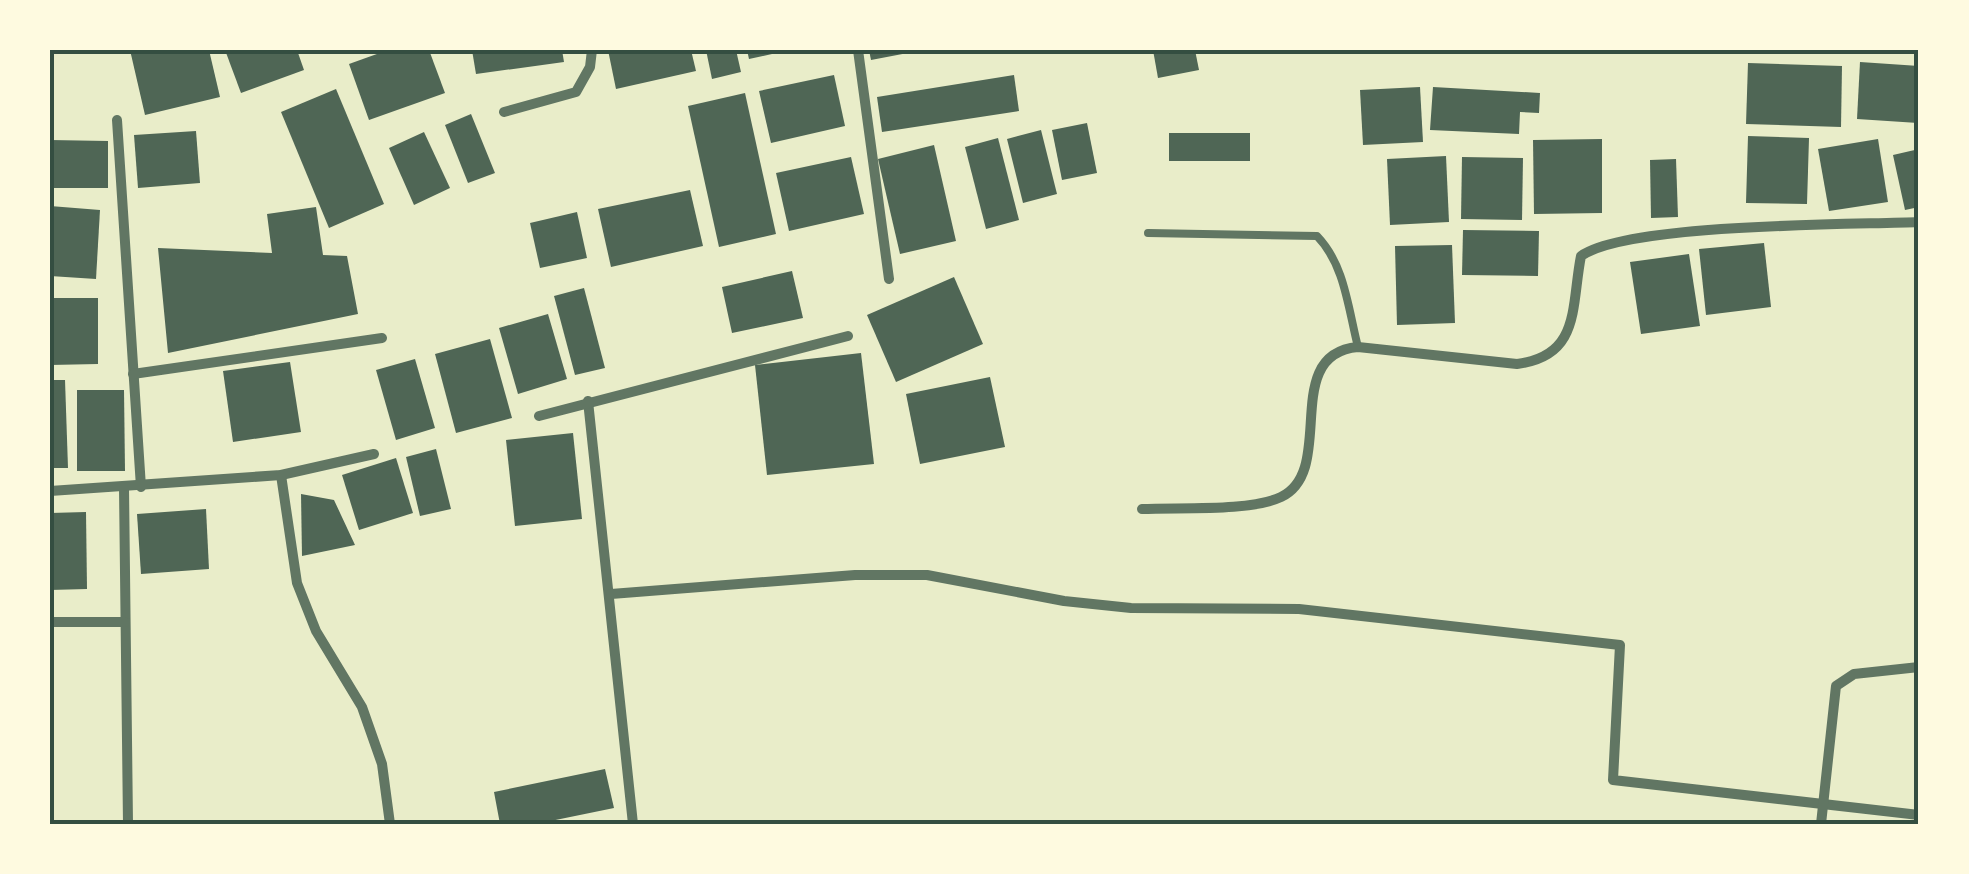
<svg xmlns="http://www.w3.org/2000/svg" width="1969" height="874" font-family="Ubuntu,sans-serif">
<rect width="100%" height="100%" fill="#e9edc9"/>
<!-- building -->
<g fill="#4f6655">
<polygon points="130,50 209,50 220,97 145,115"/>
<polygon points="225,50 297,50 304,70 241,93"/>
<polygon points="388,50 429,50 445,93 369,120 349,64"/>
<polygon points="472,50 562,50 564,62 476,74"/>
<polygon points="608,50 691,50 696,71 616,89"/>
<polygon points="706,50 736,50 741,72 712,79"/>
<polygon points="747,50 780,50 781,52 749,59"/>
<polygon points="869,50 913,50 913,52 871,60"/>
<polygon points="1153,50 1195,50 1199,70 1158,78"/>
<polygon points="1860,62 1919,66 1918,123 1857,119"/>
<polygon points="1748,63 1842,66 1841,127 1746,124"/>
<polygon points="834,75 845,126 771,143 759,91"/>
<polygon points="1014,75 1019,111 882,132 877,97"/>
<polygon points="1420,87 1423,142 1363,145 1360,90"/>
<polygon points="1433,87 1540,93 1539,113 1520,112 1519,134 1430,130"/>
<polygon points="336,89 384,204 329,228 281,112"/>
<polygon points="745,93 776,234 719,247 688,106"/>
<polygon points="471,114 495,173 468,183 445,125"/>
<polygon points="1087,123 1097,173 1062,180 1052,130"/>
<polygon points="1041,130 1057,194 1023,203 1007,139"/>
<polygon points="196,131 200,183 138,188 134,135"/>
<polygon points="424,132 450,188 414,205 389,148"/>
<rect x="1169" y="133" width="81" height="28"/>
<polygon points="1748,136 1809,138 1807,204 1746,203"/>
<polygon points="998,138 1019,220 986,229 965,147"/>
<polygon points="1602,139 1602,213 1534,214 1533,140"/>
<polygon points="1878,139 1888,202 1829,211 1818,149"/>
<polygon points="50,140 108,141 108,188 50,188"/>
<polygon points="934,145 956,241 900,254 878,159"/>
<polygon points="1919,149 1919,207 1905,210 1893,155"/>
<polygon points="1446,156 1449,222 1390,225 1387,159"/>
<polygon points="851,157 864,214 789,231 776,173"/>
<polygon points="1462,157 1523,158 1522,220 1461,219"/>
<polygon points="1676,159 1678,217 1651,218 1650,160"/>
<polygon points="690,190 703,246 611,267 598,209"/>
<polygon points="50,206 100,210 96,279 50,276"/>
<polygon points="316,207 323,255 347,256 358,314 168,353 158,248 272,253 267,214"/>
<polygon points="577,212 587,258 540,268 530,223"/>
<polygon points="1463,230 1539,231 1538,276 1462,275"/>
<polygon points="1764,243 1771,307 1706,315 1699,249"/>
<polygon points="1452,245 1455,323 1397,325 1395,246"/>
<polygon points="1689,254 1700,326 1641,334 1630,262"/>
<polygon points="792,271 803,318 732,333 722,287"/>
<polygon points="954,277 983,344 896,382 867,315"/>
<polygon points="584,288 605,368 575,375 554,296"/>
<polygon points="50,298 98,298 98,364 50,365"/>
<polygon points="548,314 567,379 518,394 499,328"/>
<polygon points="490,339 512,418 456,433 435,354"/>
<polygon points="861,353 874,464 767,475 755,365"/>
<polygon points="415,359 435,428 396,440 376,370"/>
<polygon points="290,362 301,432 233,442 223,371"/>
<polygon points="990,377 1005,447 920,464 906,394"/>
<polygon points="50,380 65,380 68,468 50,468"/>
<polygon points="77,390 124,390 125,471 77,471"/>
<polygon points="573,433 582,519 515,526 506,440"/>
<polygon points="436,449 451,509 420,516 406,457"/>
<polygon points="396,458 413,513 359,530 342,475"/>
<polygon points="301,494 334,500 355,545 302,556"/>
<polygon points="206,509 209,569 141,574 137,514"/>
<polygon points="86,512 87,589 50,590 50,513"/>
<polygon points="605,769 614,808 536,824 500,824 494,792"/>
</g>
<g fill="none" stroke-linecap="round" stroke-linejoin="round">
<!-- service -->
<path stroke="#617663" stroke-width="8" d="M1148 233 1317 236C1345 265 1348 308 1358 347"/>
<!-- minor -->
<g stroke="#617663" stroke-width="10">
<polyline points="858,50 889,279"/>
<polyline points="504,112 576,92 590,67 592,50"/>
<polyline points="117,120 141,487"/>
<polyline points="133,374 382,338"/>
<polyline points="588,401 633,824"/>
<polyline points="539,416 848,336"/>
<polyline points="281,475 297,583 316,631 362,707 382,764 390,824"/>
<polyline points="124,488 128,824"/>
<polyline points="50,491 281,475 374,454"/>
<path d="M1142 509C1179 507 1249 512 1281 497 1338 470 1279 354 1358 347L1517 364C1581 356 1571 306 1581 256 1628 223 1851 225 1919 222"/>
<polyline points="611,594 855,575 927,575 1064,601 1131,608 1299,609 1620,645 1613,780 1919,815"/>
<polyline points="50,622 125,622"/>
<polyline points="1821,824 1836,686 1854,674 1919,667"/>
</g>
</g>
<!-- border -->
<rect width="1969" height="874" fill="none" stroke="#fefae0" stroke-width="105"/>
<rect x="52" y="52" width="1864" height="770" fill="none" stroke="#344e41" stroke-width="4"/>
</svg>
